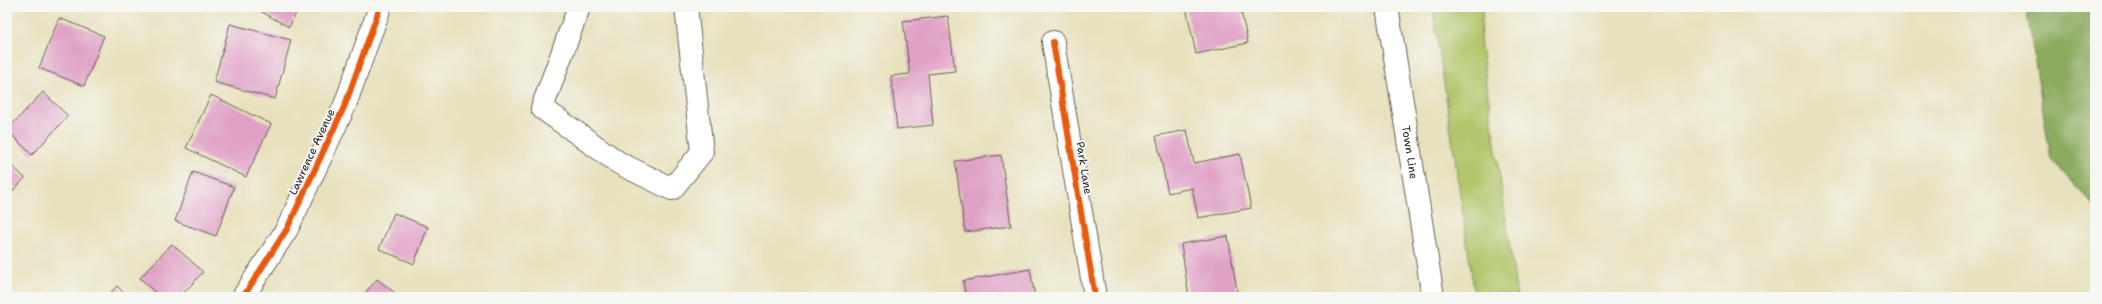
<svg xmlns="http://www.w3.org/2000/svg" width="2102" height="304" font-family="'Shantell Sans',sans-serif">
<rect width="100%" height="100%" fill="#f6f6f2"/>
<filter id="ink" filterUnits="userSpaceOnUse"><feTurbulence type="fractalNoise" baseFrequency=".025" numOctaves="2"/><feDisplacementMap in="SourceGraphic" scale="8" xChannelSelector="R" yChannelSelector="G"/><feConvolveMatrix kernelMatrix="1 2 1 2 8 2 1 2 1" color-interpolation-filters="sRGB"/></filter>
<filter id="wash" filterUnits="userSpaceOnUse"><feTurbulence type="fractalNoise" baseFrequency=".012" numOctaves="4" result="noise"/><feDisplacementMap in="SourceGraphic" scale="16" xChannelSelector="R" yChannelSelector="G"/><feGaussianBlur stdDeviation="0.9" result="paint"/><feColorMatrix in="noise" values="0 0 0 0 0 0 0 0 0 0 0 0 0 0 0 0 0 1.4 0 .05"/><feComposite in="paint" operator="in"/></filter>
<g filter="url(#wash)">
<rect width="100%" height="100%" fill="#e8e1bd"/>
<!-- green -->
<polygon fill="#b1c66a" stroke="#667143" points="1433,7 1483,7 1480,39 1517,297 1475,297"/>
<!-- forest -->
<polygon fill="#8cab5e" stroke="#54643d" points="2026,7 2095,7 2095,207 2051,160"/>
<g id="blocks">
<!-- building -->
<g fill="#e0a1c6">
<polygon points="253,7 299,7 289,27"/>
<polygon points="1186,7 1240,7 1248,43 1196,54"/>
<polygon points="948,16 955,71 928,74 933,125 897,129 891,76 910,74 903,21"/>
<polygon points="59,18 104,36 84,86 39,68"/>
<polygon points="230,24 291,40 275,99 214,82"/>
<polygon points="43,92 68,116 32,155 7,130"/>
<polygon points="211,95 271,124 246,177 186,148"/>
<polygon points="1187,130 1194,163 1240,154 1251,208 1198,218 1192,188 1168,193 1156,136"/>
<polygon points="1001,155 1011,226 965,232 955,161"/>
<polygon points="7,161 25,178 7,197"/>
<polygon points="193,172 234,187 216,236 175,221"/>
<polygon points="394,213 428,227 414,264 379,249"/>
<polygon points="1228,236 1238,297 1189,297 1181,244"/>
<polygon points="172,244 203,272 180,297 160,297 140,278"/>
<polygon points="1030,269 1035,297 966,297 963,281"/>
<polygon points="377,279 400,297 362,297"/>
<polygon points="117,286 128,297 107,297"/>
</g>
</g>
</g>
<g filter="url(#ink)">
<use href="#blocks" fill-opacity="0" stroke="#636154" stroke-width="1"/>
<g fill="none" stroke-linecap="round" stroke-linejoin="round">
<defs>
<g id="minor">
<polyline points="579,7 542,108 619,163 672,189 702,152 686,7"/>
<polyline points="1053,42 1095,297"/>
<polyline points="243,297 287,229 345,105 380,7"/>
</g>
<g id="major">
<path id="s1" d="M1387 7 1433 297"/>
</g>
</defs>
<!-- minor casing -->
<use href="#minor" stroke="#636154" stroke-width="24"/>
<!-- major casing -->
<use href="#major" stroke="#636154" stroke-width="24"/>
<!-- minor -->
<use href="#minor" stroke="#fff" stroke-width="22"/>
<!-- major -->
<use href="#major" stroke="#fff" stroke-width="22"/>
<defs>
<g id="cycleway">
<polyline points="1053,42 1095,297"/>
<polyline points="243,297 287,229 345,105 380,7"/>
</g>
</defs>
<!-- cycleway casing -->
<use href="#cycleway" stroke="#f6f6f2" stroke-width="8"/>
<!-- cycleway -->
<use href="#cycleway" stroke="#e8590c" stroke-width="6"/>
</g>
</g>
<g text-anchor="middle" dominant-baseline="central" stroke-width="4" stroke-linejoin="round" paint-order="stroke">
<!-- street labels -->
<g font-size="11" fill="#1c1c1c" stroke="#f6f6f2">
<text transform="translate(312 152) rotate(-65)">Lawrence Avenue</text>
<text stroke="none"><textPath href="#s1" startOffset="147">Town Line</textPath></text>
<text transform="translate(1084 168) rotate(81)">Park Lane</text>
</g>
</g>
<!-- margin -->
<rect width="2102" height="304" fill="none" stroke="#f6f6f2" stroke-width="24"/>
</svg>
